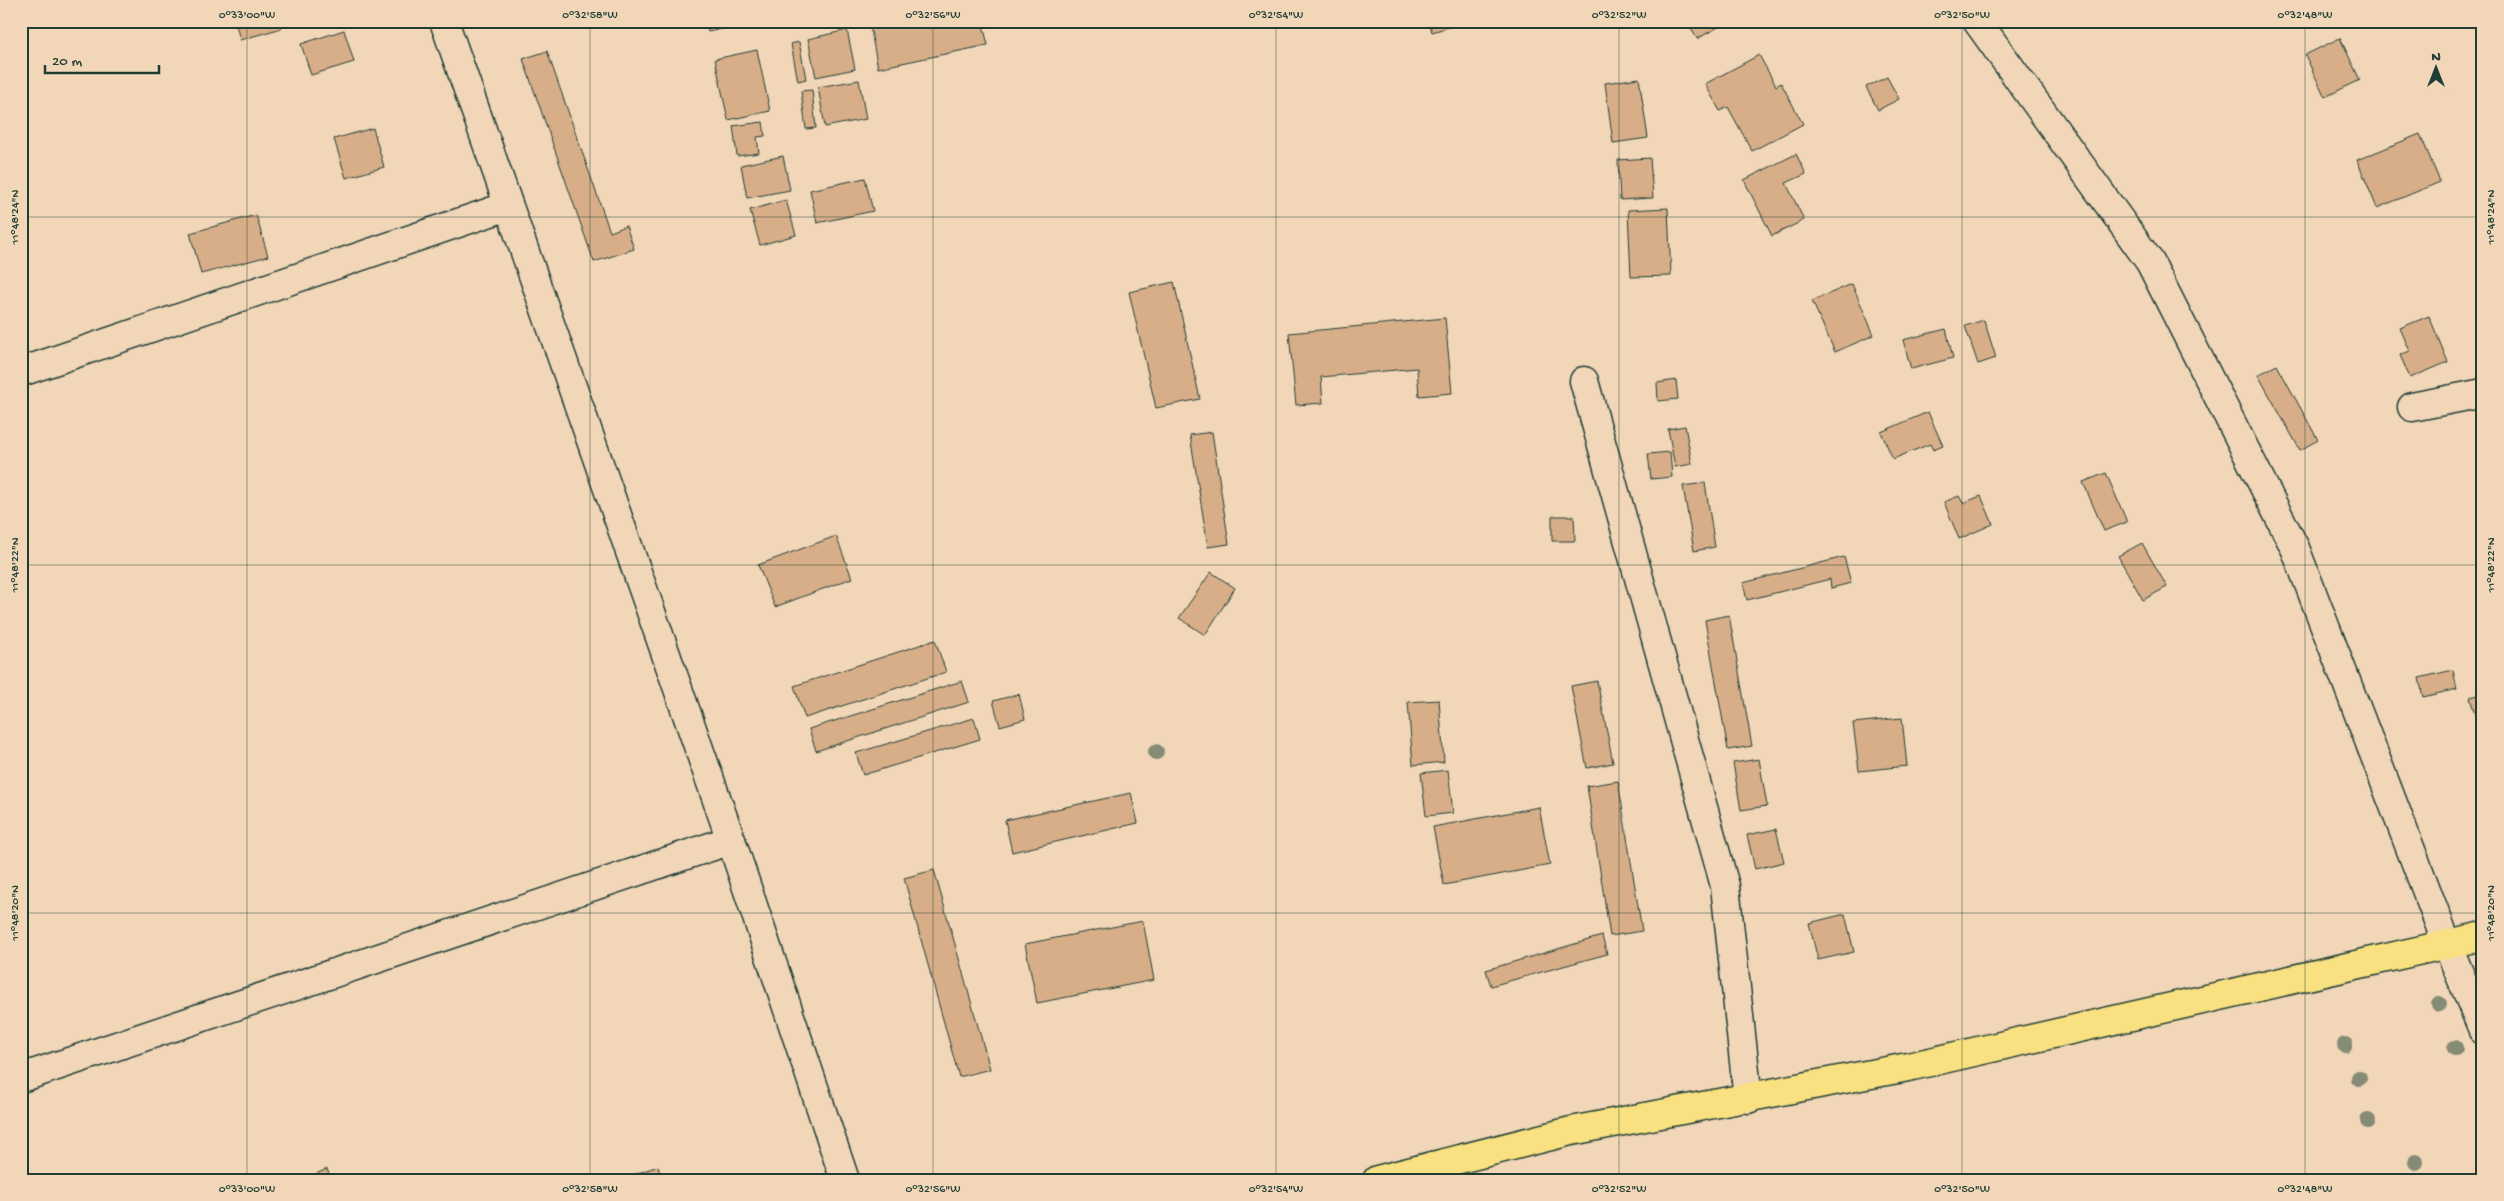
<svg xmlns="http://www.w3.org/2000/svg" width="2504" height="1201" font-family="'Gochi Hand',sans-serif">
<rect width="100%" height="100%" fill="#f1d6b8"/>
<filter id="ink" filterUnits="userSpaceOnUse"><feTurbulence type="fractalNoise" baseFrequency=".02" numOctaves="2"/><feDisplacementMap in="SourceGraphic" scale="10" xChannelSelector="R" yChannelSelector="G"/><feConvolveMatrix kernelMatrix="1 2 1 2 8 2 1 2 1" color-interpolation-filters="sRGB"/></filter>
<g filter="url(#ink)">
<!-- building -->
<g fill="#d8ae89" stroke="#1f3d34">
<polygon points="235,21 280,21 282,28 240,40"/>
<polygon points="705,21 754,21 754,22 708,32"/>
<polygon points="869,21 982,21 988,45 878,68"/>
<polygon points="1429,21 1470,21 1432,32"/>
<polygon points="1687,21 1729,21 1697,39"/>
<polygon points="344,30 354,62 311,75 301,44"/>
<polygon points="847,30 855,69 816,77 808,39"/>
<polygon points="2340,38 2360,80 2325,97 2305,55"/>
<polygon points="799,42 806,79 798,81 791,44"/>
<polygon points="757,50 770,111 728,120 715,59"/>
<polygon points="547,51 610,232 626,226 634,249 594,262 523,59"/>
<polygon points="1759,55 1776,86 1781,83 1803,124 1752,151 1728,107 1720,111 1705,84"/>
<polygon points="1887,77 1899,99 1878,110 1866,87"/>
<polygon points="1639,78 1648,138 1613,143 1605,83"/>
<polygon points="859,80 866,119 825,127 818,87"/>
<polygon points="812,90 816,128 806,129 801,91"/>
<polygon points="763,122 765,136 757,137 759,153 737,156 733,126"/>
<polygon points="373,128 384,167 346,178 334,139"/>
<polygon points="2420,134 2440,182 2377,208 2357,160"/>
<polygon points="1796,154 1806,174 1786,183 1804,220 1772,236 1744,180"/>
<polygon points="783,156 790,190 747,198 741,165"/>
<polygon points="1650,158 1653,198 1620,200 1618,160"/>
<polygon points="865,178 873,211 817,223 810,190"/>
<polygon points="786,200 796,235 760,245 750,210"/>
<polygon points="1668,208 1671,276 1631,277 1628,210"/>
<polygon points="256,215 268,256 201,274 190,233"/>
<polygon points="1174,282 1200,399 1156,408 1129,292"/>
<polygon points="1852,284 1874,335 1835,352 1812,301"/>
<polygon points="2429,316 2448,362 2410,378 2400,355 2410,351 2400,328"/>
<polygon points="1445,318 1452,393 1419,396 1417,368 1321,377 1323,403 1296,405 1289,333"/>
<polygon points="1984,320 1996,358 1978,364 1965,326"/>
<polygon points="1946,329 1953,358 1911,369 1903,340"/>
<polygon points="2277,365 2318,440 2300,450 2258,375"/>
<polygon points="1676,380 1678,399 1658,401 1657,383"/>
<polygon points="1928,412 1943,446 1933,450 1930,444 1893,459 1881,432"/>
<polygon points="1685,426 1692,464 1675,467 1668,429"/>
<polygon points="1212,432 1229,544 1208,547 1190,435"/>
<polygon points="1670,452 1672,477 1651,479 1648,454"/>
<polygon points="2106,473 2127,522 2104,531 2083,482"/>
<polygon points="1705,483 1715,547 1694,551 1683,486"/>
<polygon points="1959,496 1963,503 1981,496 1993,524 1959,539 1944,502"/>
<polygon points="1552,516 1574,516 1575,541 1552,541"/>
<polygon points="836,536 852,578 775,607 758,565"/>
<polygon points="2142,543 2167,587 2143,600 2118,556"/>
<polygon points="1844,557 1851,583 1831,588 1830,579 1747,600 1743,583"/>
<polygon points="1211,572 1235,588 1205,635 1179,618"/>
<polygon points="1729,615 1752,746 1728,750 1705,620"/>
<polygon points="935,640 946,672 805,718 794,686"/>
<polygon points="2453,670 2457,689 2423,697 2419,678"/>
<polygon points="962,681 969,702 816,751 809,729"/>
<polygon points="1597,681 1613,763 1587,768 1571,686"/>
<polygon points="1019,694 1025,719 1000,726 993,701"/>
<polygon points="2483,694 2483,736 2481,737 2470,697"/>
<polygon points="1439,700 1444,762 1413,765 1408,702"/>
<polygon points="974,718 980,739 863,775 856,753"/>
<polygon points="1902,718 1907,766 1859,771 1853,723"/>
<polygon points="1759,759 1767,806 1741,810 1733,763"/>
<polygon points="1448,770 1453,813 1426,816 1421,773"/>
<polygon points="1618,781 1642,931 1610,936 1587,786"/>
<polygon points="1131,793 1138,823 1012,852 1005,820"/>
<polygon points="1539,807 1550,865 1444,885 1433,827"/>
<polygon points="1776,829 1784,862 1755,869 1747,835"/>
<polygon points="934,870 990,1069 959,1077 904,878"/>
<polygon points="1845,914 1854,952 1818,960 1809,923"/>
<polygon points="1143,921 1154,980 1037,1003 1025,944"/>
<polygon points="1602,936 1607,954 1491,986 1486,970"/>
<polygon points="658,1166 662,1180 618,1180"/>
<polygon points="327,1169 331,1180 302,1180"/>
</g>
<g fill="none" stroke-linecap="round" stroke-linejoin="round">
<defs>
<g id="minor">
<polyline points="444,21 731,840 845,1180"/>
<polyline points="1977,21 2150,262 2295,548 2447,944"/>
<polyline points="21,372 508,206"/>
<polyline points="1584,381 1725,886 1748,1099"/>
<polyline points="2412,407 2483,393"/>
<polyline points="21,1078 731,840"/>
</g>
<polyline id="tertiary" points="2447,944 2483,1030"/>
<polyline id="primary" points="1377,1180 1571,1131 1908,1067 2483,936"/>
</defs>
<!-- minor casing -->
<use href="#minor" stroke="#1f3d34" stroke-width="31"/>
<!-- tertiary casing -->
<use href="#tertiary" stroke="#1f3d34" stroke-width="31"/>
<!-- primary casing -->
<use href="#primary" stroke="#1f3d34" stroke-width="31"/>
<!-- minor -->
<use href="#minor" stroke="#f1d6b8" stroke-width="28"/>
<!-- tertiary -->
<use href="#tertiary" stroke="#f1d6b8" stroke-width="28"/>
<!-- primary -->
<use href="#primary" stroke="#f9e181" stroke-width="28"/>
</g>
<!-- trees -->
<g fill="#858b75">
<circle cx="1156" cy="752" r="8"/>
<circle cx="2439" cy="1004" r="8"/>
<circle cx="2345" cy="1045" r="8"/>
<circle cx="2455" cy="1048" r="8"/>
<circle cx="2359" cy="1078" r="8"/>
<circle cx="2368" cy="1121" r="8"/>
<circle cx="2416" cy="1162" r="8"/>
</g>
</g>
<!-- ticks -->
<path fill="none" stroke="#1f3d34" stroke-width="1" stroke-opacity="0.45" d="M247 21V1180M590 21V1180M933 21V1180M1276 21V1180M1619 21V1180M1962 21V1180M2305 21V1180M21 217H2483M21 565H2483M21 913H2483"/>
<!-- margin -->
<rect width="2504" height="1201" fill="none" stroke="#f1d6b8" stroke-width="55"/>
<!-- north arrow -->
<g transform="translate(2436 68)" stroke="#f1d6b8" stroke-width="4" paint-order="stroke">
<path d="M0-4L9 19L0 12L-9 19Z" fill="#1f3d34"/>
<text y="-8" font-size="14" font-weight="bold" text-anchor="middle" fill="#1f3d34">N</text>
</g>
<!-- scale -->
<path d="M45 65v8h114v-8" fill="none" stroke="#1f3d34" stroke-width="2.5"/>
<text x="52" y="65" font-size="15" fill="#1f3d34" stroke="#f1d6b8" stroke-width="4" paint-order="stroke">20 m</text>
<rect x="28" y="28" width="2448" height="1146" fill="none" stroke="#1f3d34" stroke-width="2"/>
<g font-size="12" text-anchor="middle" fill="#1f3d34">
<text x="247" y="18">0°33'00"W</text>
<text x="590" y="18">0°32'58"W</text>
<text x="933" y="18">0°32'56"W</text>
<text x="1276" y="18">0°32'54"W</text>
<text x="1619" y="18">0°32'52"W</text>
<text x="1962" y="18">0°32'50"W</text>
<text x="2305" y="18">0°32'48"W</text>
<text transform="translate(14 217) rotate(-90)" y="4">11°48'24"N</text>
<text transform="translate(2490 217) rotate(-90)" y="4">11°48'24"N</text>
<text transform="translate(14 565) rotate(-90)" y="4">11°48'22"N</text>
<text transform="translate(2490 565) rotate(-90)" y="4">11°48'22"N</text>
<text transform="translate(14 913) rotate(-90)" y="4">11°48'20"N</text>
<text transform="translate(2490 913) rotate(-90)" y="4">11°48'20"N</text>
<text x="247" y="1192">0°33'00"W</text>
<text x="590" y="1192">0°32'58"W</text>
<text x="933" y="1192">0°32'56"W</text>
<text x="1276" y="1192">0°32'54"W</text>
<text x="1619" y="1192">0°32'52"W</text>
<text x="1962" y="1192">0°32'50"W</text>
<text x="2305" y="1192">0°32'48"W</text>
</g>
</svg>
